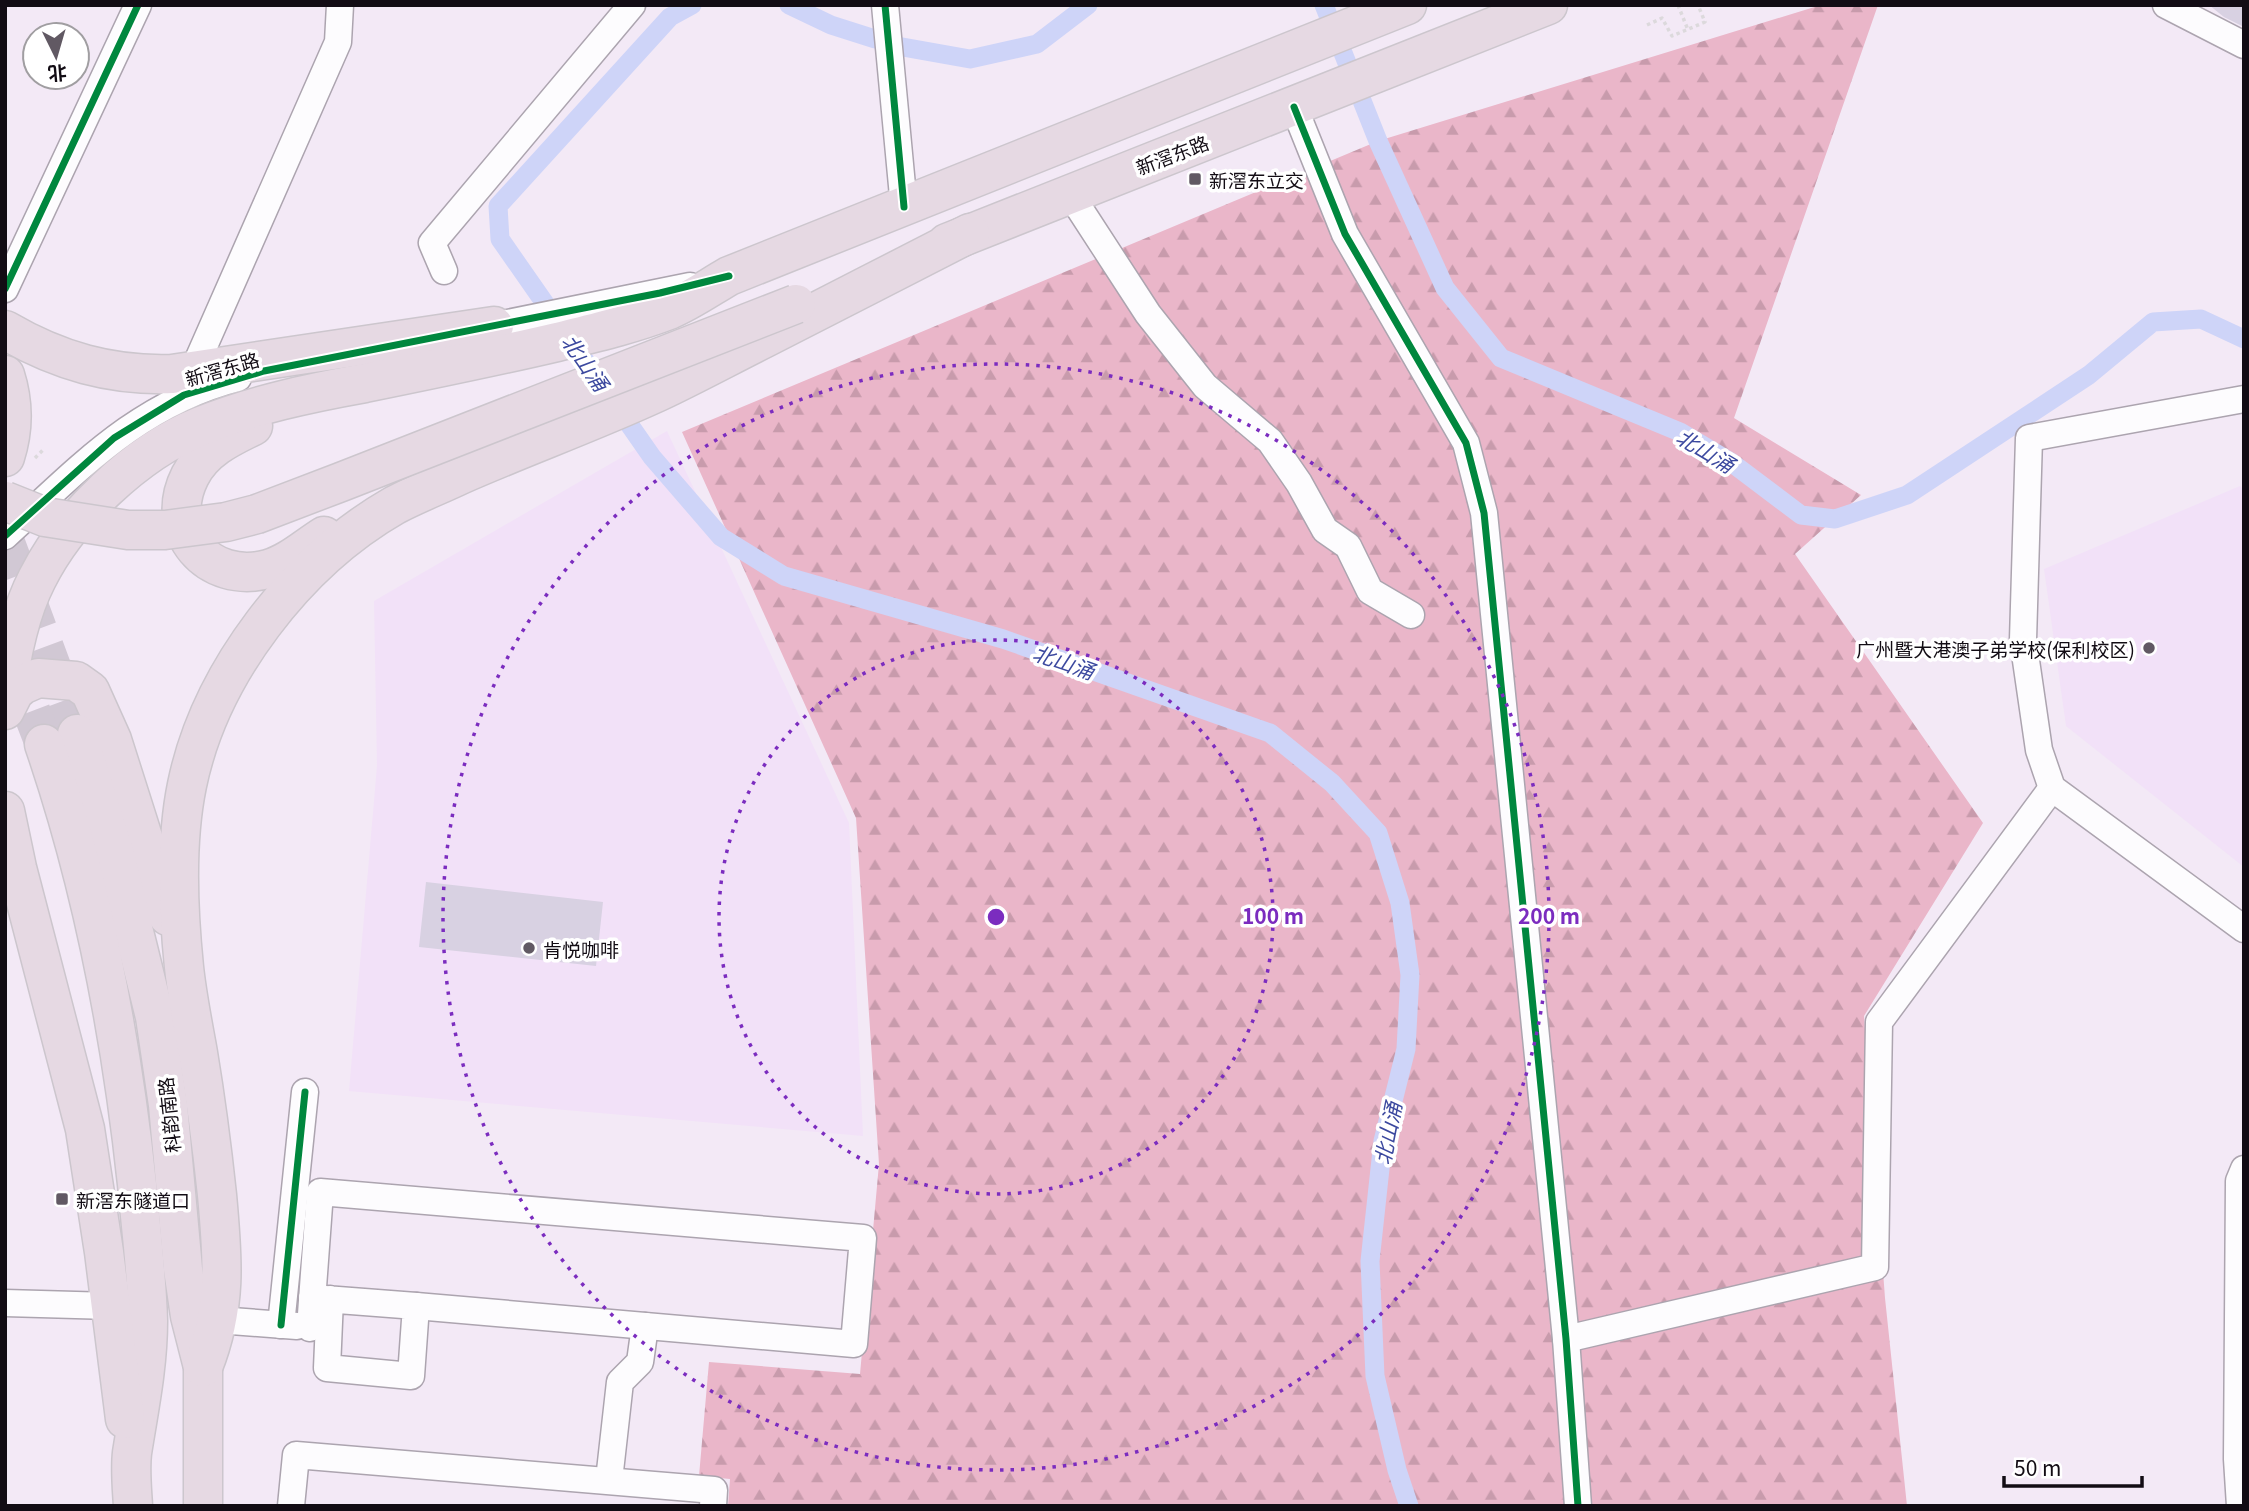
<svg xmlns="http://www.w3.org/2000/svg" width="2249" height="1511" font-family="Georgia,'Noto Sans SC',serif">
<defs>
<pattern id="forest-firs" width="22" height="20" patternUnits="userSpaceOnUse" patternTransform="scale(1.75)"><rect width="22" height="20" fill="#eab6c9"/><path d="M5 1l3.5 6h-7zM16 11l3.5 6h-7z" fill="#c89bac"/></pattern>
</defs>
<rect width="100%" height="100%" fill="#f3e9f6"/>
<!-- built -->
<g fill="#f2e1f8">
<polygon points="667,431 849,823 863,1136 349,1091 377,766 374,601"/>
<polygon points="2240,486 2244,490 2244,867 2066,726 2044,569"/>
</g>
<!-- forest -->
<polygon fill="url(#forest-firs)" points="1821,5 1878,5 1734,418 1861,495 1795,554 1983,823 1864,1016 1885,1298 1907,1506 728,1506 730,1479 699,1476 709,1362 860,1374 879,1164 856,818 682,432 1378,141"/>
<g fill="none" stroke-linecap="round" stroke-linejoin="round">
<!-- canal -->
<g stroke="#ced4f8" stroke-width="19">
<polyline points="692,5 670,17 498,206 500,239 652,457 721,537 784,576 1003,639 1270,733 1332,783 1378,833 1400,903 1410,975 1406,1049 1383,1141 1370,1261 1375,1376 1397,1470 1409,1506"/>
<polyline points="789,5 831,25 875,39"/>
<polyline points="1324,5 1378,141 1445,288 1501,358 1680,432 1732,463 1801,515 1835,519 1907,495 2089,375 2153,322 2201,319 2244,339"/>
<polyline points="897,46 970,59 1037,44 1088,5"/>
</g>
</g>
<!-- building -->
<g fill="#d8d1e2">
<polygon points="2209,5 2244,5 2244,27 2224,17"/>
<polygon points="426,882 603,902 596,966 419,947"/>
</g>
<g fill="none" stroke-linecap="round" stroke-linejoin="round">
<!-- highway-tunnel -->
<g stroke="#d1c8d4" stroke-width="38" stroke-dasharray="38 19" stroke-linecap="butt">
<polyline points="5,540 77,734"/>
<polyline points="11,658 44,744"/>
</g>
<defs>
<g id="minor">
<polyline points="885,5 904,207"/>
<polyline points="2166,5 2244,45"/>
<polyline points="1294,107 1345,234 1466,443 1484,513 1566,1339 1578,1506"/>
<polyline points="1070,194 1148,314 1205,386 1270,441 1299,483 1325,530 1348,546 1370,591 1411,615"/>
<polyline points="444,271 432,243 632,5"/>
<polyline points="5,289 138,5"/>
<polyline points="478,329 690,286"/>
<polyline points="193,371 338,42 340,5"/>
<polyline points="2244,399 2029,438 2023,640 2039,750 2052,788 2244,929"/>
<path d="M5 536C79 469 137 404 238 378"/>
<polyline points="312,1298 416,1306 411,1376 327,1368 330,1299"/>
<polyline points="5,1303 111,1306"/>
<polyline points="218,1320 297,1326"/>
<polyline points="281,1325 305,1092"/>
<polyline points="310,1328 320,1192 863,1238 854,1344 416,1306"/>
<polyline points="1566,1339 1875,1267 1879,1022 2052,788"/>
<polyline points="609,1480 620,1382 640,1362 645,1326"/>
<polyline points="291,1506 296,1455 714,1490 713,1506"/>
<polyline points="2240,1506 2237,1459 2239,1181 2244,1169"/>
</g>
<g id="highway">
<polyline points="947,243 1548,5"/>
<path d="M5 330C58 361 111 376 172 374L494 326"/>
<path d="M5 375C14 403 14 429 5 457"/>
<path d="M253 426C228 438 203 450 190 476 162 531 208 585 268 569 289 563 305 548 324 536"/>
<path d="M5 702C10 661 18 616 37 579 68 517 136 452 201 426 253 405 309 393 365 383 429 370 493 357 557 342 594 333 633 324 669 310 690 301 710 287 729 276L1407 5"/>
<polyline points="5,710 14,692 22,685 38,678 76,681 90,691 112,740 168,916"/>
<polyline points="77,734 115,855 155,1017 168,1105 183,1269 190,1316 203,1367 203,1506"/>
<path d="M44 744C93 887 121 1034 137 1184 141 1230 147 1276 148 1321 148 1366 139 1409 132 1453 130 1470 132 1489 133 1506"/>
<polyline points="5,811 17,868 85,1129 104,1252 125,1419"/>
<path d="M203 1367C227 1307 223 1259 217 1195 212 1148 206 1101 198 1053 193 1025 187 996 184 967 178 908 175 843 187 785 210 673 297 561 395 505 416 494 439 485 460 475 526 446 593 422 658 392 694 375 729 356 765 338 833 303 902 268 970 233"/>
</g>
</defs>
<!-- minor casing -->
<use href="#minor" stroke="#aca4af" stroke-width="29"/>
<!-- highway casing -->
<use href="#highway" stroke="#ccc6cd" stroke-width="41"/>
<!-- path -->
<g stroke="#dcd9dc" stroke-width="3.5" stroke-dasharray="3.5 3.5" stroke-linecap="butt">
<polyline points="1678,5 1688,30"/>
<polyline points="1647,25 1662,18 1672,36 1705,22 1698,5"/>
<polyline points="35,458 43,450"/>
</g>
<!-- minor -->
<use href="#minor" stroke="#fdfcfe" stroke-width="26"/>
<!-- highway -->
<use href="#highway" stroke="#e6d9e3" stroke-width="38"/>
<defs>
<polyline id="highway-bridge" points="5,501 45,517 128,530 165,530 226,522 257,514 341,482 796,304"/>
</defs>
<!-- highway-bridge casing -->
<use href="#highway-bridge" stroke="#ccc6cd" stroke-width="41" stroke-linecap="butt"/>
<!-- highway-bridge -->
<use href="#highway-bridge" stroke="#e6d9e3" stroke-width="38"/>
<defs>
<g id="cycleway">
<polyline points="885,5 904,207"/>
<polyline points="1294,107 1345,234 1466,443 1484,513 1566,1339 1578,1506"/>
<polyline points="5,289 138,5"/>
<polyline points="5,536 114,438 184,395 264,371 660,293 729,276"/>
<polyline points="281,1325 305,1092"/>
</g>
</defs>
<!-- cycleway casing -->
<use href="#cycleway" stroke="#fff" stroke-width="11"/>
<!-- cycleway -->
<use href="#cycleway" stroke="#00873e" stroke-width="7"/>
</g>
<!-- distance rings -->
<g fill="none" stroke="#7b2cbf" stroke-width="3.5" stroke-dasharray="3.5 7">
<circle cx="996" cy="917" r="277"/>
<circle cx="996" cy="917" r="553"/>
</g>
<!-- markers -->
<g fill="#615963" stroke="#fff" stroke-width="2.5">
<rect x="1188" y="172" width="14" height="14" rx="3.5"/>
<circle cx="2149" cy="648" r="7"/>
<circle cx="529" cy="948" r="7"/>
<rect x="55" y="1192" width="14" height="14" rx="3.5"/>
</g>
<g text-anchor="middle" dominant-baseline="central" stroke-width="7" stroke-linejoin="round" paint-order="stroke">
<!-- street labels -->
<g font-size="19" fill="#120c14" stroke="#fff">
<text transform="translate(1172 154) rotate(-21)">新滘东路</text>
<text transform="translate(222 368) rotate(-16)">新滘东路</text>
<text transform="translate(168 1115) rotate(-96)">科韵南路</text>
</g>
<!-- poi labels -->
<g font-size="19" fill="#120c14" stroke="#fff" text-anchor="start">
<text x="1209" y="179">新滘东立交</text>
<text x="2135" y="648" text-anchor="end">广州暨大港澳子弟学校(保利校区)</text>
<text x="543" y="948">肯悦咖啡</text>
<text x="76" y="1199">新滘东隧道口</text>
</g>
<!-- water labels -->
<g font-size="21" font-style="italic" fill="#3c499f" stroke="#fff">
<text transform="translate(586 362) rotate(55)">北山涌</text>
<text transform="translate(1706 450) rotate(31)">北山涌</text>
<text transform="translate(1064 661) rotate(19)">北山涌</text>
<text transform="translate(1387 1133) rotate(-79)">北山涌</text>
</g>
</g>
<circle cx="996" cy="917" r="10" fill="#7b2cbf" stroke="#fff" stroke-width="3.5"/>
<g font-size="21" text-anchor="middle" font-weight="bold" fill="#7b2cbf" stroke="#fff" stroke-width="7" stroke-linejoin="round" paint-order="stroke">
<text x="1273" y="924">100 m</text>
<text x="1549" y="924">200 m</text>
</g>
<!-- border -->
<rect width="2249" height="1511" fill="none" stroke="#120c14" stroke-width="14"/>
<!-- north arrow -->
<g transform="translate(56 56) rotate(175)"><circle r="33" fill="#ffffff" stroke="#a09ea1" stroke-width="2"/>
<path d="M0-5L12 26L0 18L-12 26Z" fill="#615963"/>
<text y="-10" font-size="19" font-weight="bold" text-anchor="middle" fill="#120c14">北</text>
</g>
<!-- scale -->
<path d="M2004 1476v10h138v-10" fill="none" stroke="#120c14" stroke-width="3.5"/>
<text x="2014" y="1476" font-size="21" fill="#120c14" stroke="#ffffff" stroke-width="5" paint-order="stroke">50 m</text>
</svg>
